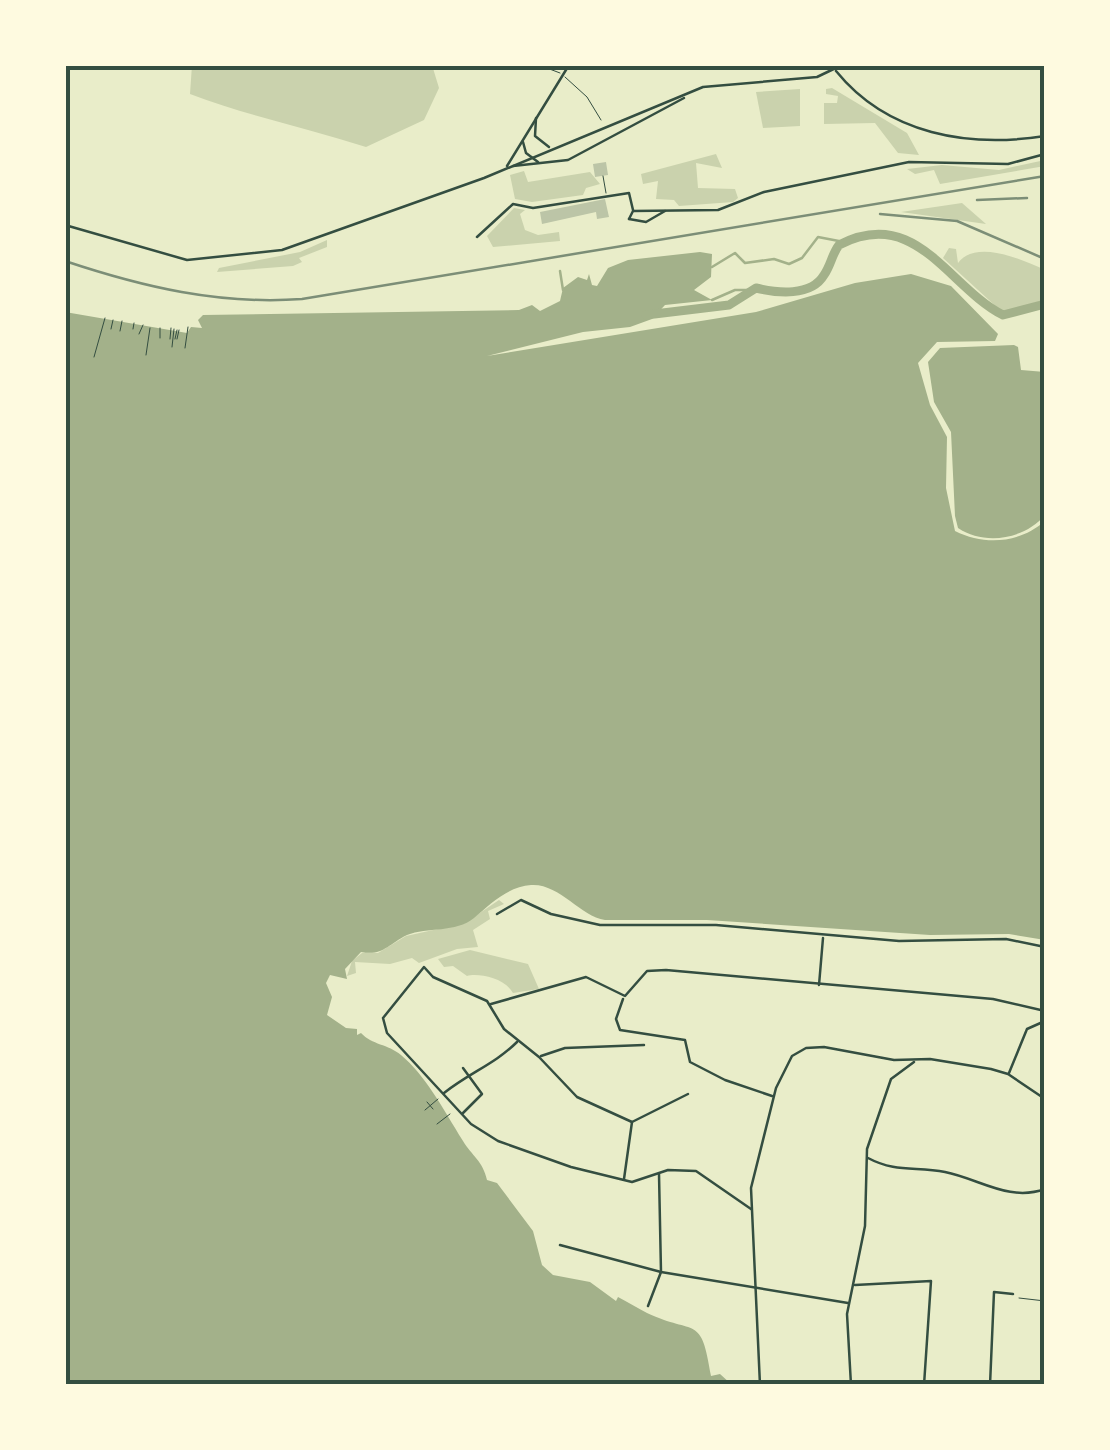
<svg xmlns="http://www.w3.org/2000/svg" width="1110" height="1450" font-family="Mulish,sans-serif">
<rect width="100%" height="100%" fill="#e9edc9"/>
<!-- green -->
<g fill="#cad2ad">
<path d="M192 65H432L439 88 424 120 366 147C307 128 248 116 190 94Z"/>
<polygon points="832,88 907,133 919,155 898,153 875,123 824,124 824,103 837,103 838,96 826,94 826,89"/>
<polygon points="800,89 800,126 763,128 756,92"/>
<polygon points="716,154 722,168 696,163 698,188 735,189 738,198 733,202 679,206 674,200 656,199 658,181 643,184 641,174"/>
<polygon points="1045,160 1045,166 940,184 934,170 915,174 907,169 942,165 999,170"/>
<polygon points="524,171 528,182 590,172 600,184 586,188 583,195 532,202 515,199 510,175"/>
<polygon points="962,203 986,224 901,212"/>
<polygon points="514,208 525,210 520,214 525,230 538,235 559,232 560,241 493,247 487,236"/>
<polygon points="327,240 327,247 299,258 302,262 293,266 217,272 219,268 300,252"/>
<path d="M949 248 956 249 958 263C976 239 1021 259 1045 270V300L1002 312 943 258Z"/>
<polygon points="499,900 504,904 488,911 490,919 473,930 478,947 457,949 419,963 412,958 390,964 355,962 356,973 347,976 352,961 362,953 378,953 406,936 465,923"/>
<path d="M470 950 528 964 539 989 513 993C504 977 477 973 467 976L453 966 444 967 438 959Z"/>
</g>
<!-- water -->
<g fill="#a3b18a">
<path d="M700 252 712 254 711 277 694 290 712 300 665 305 652 319 630 327 583 332 487 356 756 312 855 283 911 274 951 286 998 334 995 341 937 342 918 363 930 405 947 437 946 488 955 531C985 546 1020 543 1045 521V940L1009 934 930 935 707 920H605C580 916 559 883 531 885 509 886 490 904 474 918 456 933 427 927 407 935 387 945 383 956 361 952L345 969 347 979 330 975 326 983 332 997 327 1015 346 1028 357 1029V1035L361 1033C372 1045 388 1044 401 1055 425 1075 442 1107 463 1141 472 1156 483 1161 487 1180L497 1183 533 1231 542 1265 553 1275 590 1282 616 1301 618 1297C628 1302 637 1308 647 1313 696 1336 701 1313 711 1376L720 1374 731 1384 65 1385V312L187 333 191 327 202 328 198 320 203 315 519 310 532 305 540 311 560 301 563 288 578 277 587 280 589 274 592 285 597 286 608 268 628 260Z"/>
<path d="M1014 345 1018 347 1021 370 1045 372V515C1025 539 985 546 958 528L955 516 951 432 934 402 928 362 940 348Z"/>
</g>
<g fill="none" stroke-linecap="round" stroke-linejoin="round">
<!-- stream -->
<g stroke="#a3b18a" stroke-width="2.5">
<polyline points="712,267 735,253 745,263 774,259 789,264 802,258 818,237 844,242"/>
<polyline points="560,271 563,290"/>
<polyline points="712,300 735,290 748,290"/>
</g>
<!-- river -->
<path stroke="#a3b18a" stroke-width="9" d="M646 315 729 305 756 288C777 293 811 297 824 275 831 265 832 254 839 245 916 205 948 287 1003 315L1045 304"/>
</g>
<!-- building -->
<g fill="#bcc5a7">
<polygon points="606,162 608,175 595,177 593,164"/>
<polygon points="605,199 609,217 597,219 596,212 542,224 540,212"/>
</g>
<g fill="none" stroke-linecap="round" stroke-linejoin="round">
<!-- path -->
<g stroke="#344e41" stroke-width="1">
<polyline points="111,329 113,320"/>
<polyline points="133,329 134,323"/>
<polyline points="120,331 122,321"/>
<polyline points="139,334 143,325"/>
<polyline points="160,338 160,328"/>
<polyline points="170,339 171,328"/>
<polyline points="175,339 177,330"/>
<polyline points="177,339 179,330"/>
<polyline points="172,347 174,329"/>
<polyline points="185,348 188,327"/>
<polyline points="146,355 150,328"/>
<polyline points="94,357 105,318"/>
<polyline points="427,1102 433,1109"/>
<polyline points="425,1110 438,1099"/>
<polyline points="437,1124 450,1114"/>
<polyline points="1019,1298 1045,1301"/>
</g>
<!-- pedestrian -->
<g stroke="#344e41" stroke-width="1">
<polyline points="539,65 560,73"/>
<polyline points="565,77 587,97 601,120"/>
<polyline points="603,176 606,193"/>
</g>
<!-- minor -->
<g stroke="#344e41" stroke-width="2.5">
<path d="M836 71C888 135 969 148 1045 136"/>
<polyline points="629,219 633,211 718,210 764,192 909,162 1008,164 1045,154"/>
<polyline points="629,219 646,222 665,211"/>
<polyline points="477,237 513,204 533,208 629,193 633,210"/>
<polyline points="497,914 521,900 551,914 600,925 716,925 899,941 1006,939 1045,947"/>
<polyline points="819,985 823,938"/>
<polyline points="623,999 616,1019 620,1030 685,1040 690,1062 725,1080 772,1096"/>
<polyline points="491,1004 586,977 625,996 647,971 666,970 993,999 1045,1011"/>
<polyline points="541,1056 565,1048 644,1045"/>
<polyline points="1009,1073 1027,1029 1045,1021"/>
<path d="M444 1093C469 1073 495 1064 517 1042"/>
<polyline points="463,1113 482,1094 463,1068"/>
<polyline points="632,1122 577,1097 539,1057 504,1029 487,1001 433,977 424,967 383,1018 387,1033 471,1124 498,1141 571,1167 632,1182 668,1170 696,1171 751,1209"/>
<path d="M868 1158C896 1173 917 1166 945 1172 980 1179 1009 1202 1045 1189"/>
<polyline points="624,1179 632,1122 688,1094"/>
<polyline points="560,1245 661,1272 848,1303"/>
<polyline points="855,1285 931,1281 924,1385"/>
<polyline points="648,1306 661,1272 659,1174"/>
<polyline points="760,1385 751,1188 776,1088 792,1056 806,1048 824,1047 894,1060 930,1059 991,1069 1008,1074 1045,1099"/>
<polyline points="851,1385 847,1314 865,1226 867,1149 891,1079 914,1062"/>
<polyline points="990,1385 994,1292 1013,1294"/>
</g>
<!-- tertiary -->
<g stroke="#344e41" stroke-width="2.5">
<polyline points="536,118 535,136 549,147"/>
<polyline points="523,142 526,153 538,162"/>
<polyline points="507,166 569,65"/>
<polyline points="513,166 568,160 684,98"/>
<polyline points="65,225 187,260 282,250 484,178 703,87 817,77 842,65"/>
</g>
<!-- rail -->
<g stroke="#7c8e77" stroke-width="2.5">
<polyline points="977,200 1027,198"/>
<polyline points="880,214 957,221 1045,259"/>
<path d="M65 261C143 287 219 305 302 299L1045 176"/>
</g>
</g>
<!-- border -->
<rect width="1110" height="1450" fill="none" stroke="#fefae0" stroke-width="135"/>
<rect x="68" y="68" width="974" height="1314" fill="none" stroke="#344e41" stroke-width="4"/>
</svg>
